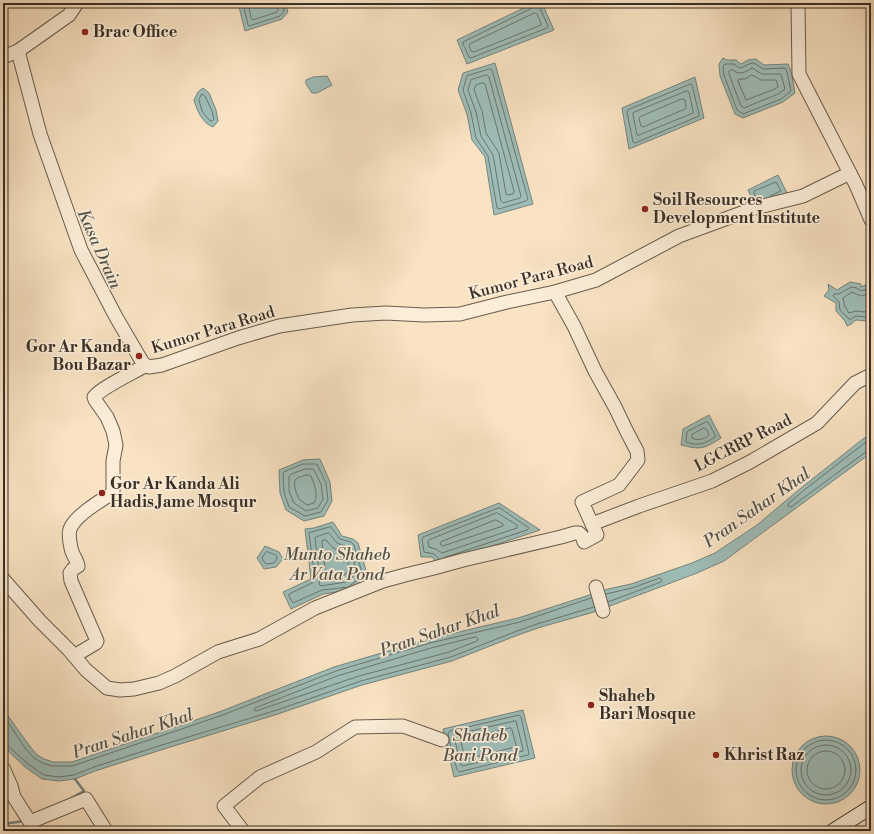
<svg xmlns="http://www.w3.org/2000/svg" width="874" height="834" font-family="'Libre Bodoni',serif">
<rect width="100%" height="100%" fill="#f9e3c3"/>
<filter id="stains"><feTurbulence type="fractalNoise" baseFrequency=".005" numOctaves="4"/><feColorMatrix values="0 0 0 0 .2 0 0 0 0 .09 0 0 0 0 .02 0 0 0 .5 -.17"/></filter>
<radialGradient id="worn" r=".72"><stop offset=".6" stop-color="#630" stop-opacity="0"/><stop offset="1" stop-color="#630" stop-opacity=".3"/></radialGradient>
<!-- water -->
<g fill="#9ebdb8" stroke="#75847e">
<polygon points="238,3 285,3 288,12 282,19 245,31"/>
<polygon points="534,3 542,3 554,30 467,64 457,40"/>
<polygon points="723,58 727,60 736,60 741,64 748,60 756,59 764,65 788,64 791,71 795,93 783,102 743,118 735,114 720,76 719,64"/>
<polygon points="495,63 533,204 494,215 485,157 472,140 467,114 458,90 463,73"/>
<polygon points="327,76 332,85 317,93 312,93 306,84 306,80 313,77"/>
<polygon points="695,77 704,118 629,149 622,108"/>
<path d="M203 88 209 93 216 110 218 121 213 127C202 123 197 110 194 100L198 92Z"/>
<polygon points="778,175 787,193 756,207 748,190"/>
<polygon points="850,282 861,284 861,287 870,283 871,284 871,319 867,321 856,320 851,324 847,326 845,321 836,311 836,303 824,296 829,290 828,284 837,290"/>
<path d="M709 415 721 438C704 449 701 450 681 445L683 429Z"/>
<polygon points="871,433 871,453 724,561 697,573 594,612 541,627 518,635 452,661 362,685 278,714 164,749 95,771 75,779 59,781 42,779 25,767 3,746 3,709 29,745 36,754 44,759 53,762 72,762 219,712 334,667 429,639 518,618 608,589 631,584 692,563 715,553 757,525 801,488 859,442"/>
<polygon points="320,459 330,482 332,501 324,516 304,521 286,510 280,493 279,470 303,460"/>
<polygon points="499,503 540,530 438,564 432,557 421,557 418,535"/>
<polygon points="333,522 342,536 353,539 358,543 368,577 349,590 323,594 291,609 283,592 311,579 305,529 314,528"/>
<polygon points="265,546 279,552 283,559 276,567 264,569 257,558"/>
<polygon points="523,710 535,758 454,777 443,729"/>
<circle cx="826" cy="770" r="34"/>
</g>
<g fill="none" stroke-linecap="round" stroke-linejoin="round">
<!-- shore -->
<g stroke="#6b766f" stroke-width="1">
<polyline points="243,3 248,25 249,26 280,16 284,11 282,3"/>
<polyline points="248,3 251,18 253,20 277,12 278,10 277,3"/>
<polyline points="535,3 534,6 532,8 463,42 463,44 469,57 471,58 547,28 548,26 539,6 539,3"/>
<polygon points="535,13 537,14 541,23 541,25 474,52 471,51 469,46 470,44"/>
<polygon points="754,63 763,69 785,68 787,72 791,91 781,99 743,114 737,110 724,75 723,66 725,64 734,64 738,67 741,68 749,64"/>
<path d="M752 68 762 74H781L785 89 778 94 744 108 741 106 729 74V71L730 70C736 70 730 69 736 72 742 75 747 71 752 68Z"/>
<polygon points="490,69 492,70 528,199 526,201 499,209 497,208 488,156 476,138 471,113 463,90 467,76"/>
<polygon points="487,75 489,77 521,196 520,198 503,203 501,201 493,155 481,136 476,112 468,90 471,80"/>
<polygon points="752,75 761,80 776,80 778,87 775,89 746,100 738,81 739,79 745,79"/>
<polygon points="483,83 485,84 514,191 513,194 508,195 506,194 499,153 486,133 482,111 474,90 476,85"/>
<polygon points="691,84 692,85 699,114 699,116 635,143 633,142 627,112 628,110"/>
<polygon points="687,91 689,92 693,111 693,113 639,135 637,135 633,115 633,113"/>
<polygon points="202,94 205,96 212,111 214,119 212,121 210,121 202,111 199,100"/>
<polygon points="682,99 685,100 686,108 685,109 643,127 641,126 639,119 640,117"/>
<polyline points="757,200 754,193 754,191 776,182 781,191 770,196"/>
<polyline points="871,288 861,291 857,288 851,287 839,294 834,294 833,296 839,302 840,310 849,319 851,319 856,316 866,317 871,315"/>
<polyline points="871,293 861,296 852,292 843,298 845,307 849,313 856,311 865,312 871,310"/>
<path d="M706 422H708L715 435V437C705 444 698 446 686 442V441L687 432Z"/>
<path d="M704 428 706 429 709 434 708 436C704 439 697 441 692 438V435Z"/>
<polyline points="871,438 803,491 788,504 788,506 791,507 867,451 871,450"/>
<polygon points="303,464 317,464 326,483 328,500 321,512 305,516 289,507 284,492 283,474 284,472"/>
<polygon points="305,469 313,469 314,470 321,484 323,499 318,508 306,511 294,503 289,491 289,477 290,475"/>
<path d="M306 475H309L311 476C314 484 319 494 314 503L307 505 299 499C297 495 292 483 296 479 298 477 304 476 306 475Z"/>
<polygon points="497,513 499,514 517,525 517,528 442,553 436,549 429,547 428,542 429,540"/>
<polygon points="496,520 503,524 503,526 443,546 440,544 441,542"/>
<polygon points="331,527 340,539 351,542 354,545 363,576 348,587 322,590 293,603 289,596 289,594 312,583 315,580 309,533"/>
<polygon points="329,533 337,543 350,548 357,573 346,582 321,586 319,584 320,578 315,538 316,537"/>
<polygon points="326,540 333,548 345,553 350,570 343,576 328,578 326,577 322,543 322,541"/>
<polygon points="268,552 276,555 277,559 274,563 266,564 265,563 262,558 266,552"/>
<polyline points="439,559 434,554 424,552 422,539 423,537 498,508 500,508 529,528 527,530 443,558"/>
<polyline points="606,594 632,588 660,578 662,580 661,582 608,602"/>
<polygon points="476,637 478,639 477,641 449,652 359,676 256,711 254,710 255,708 337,676 431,648"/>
<polyline points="3,715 25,748 34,758 42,763 52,766 72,766 220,716 336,671 430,643 520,622 591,598"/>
<polygon points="516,721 523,749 523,751 463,766 461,765 454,737 455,735"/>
<polygon points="511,728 512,730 516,745 515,747 467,759 465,758 461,742 462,740"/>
<polyline points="449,739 448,733 450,731 519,715 521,717 529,754 528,755 459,772 457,770 449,739"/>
<circle cx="826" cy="770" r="30"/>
<polyline points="3,744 7,745 28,764 44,775 59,777 74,775 94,767 162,745 277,710 361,681 451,657 517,631 540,623 594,607"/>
<circle cx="826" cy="770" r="25"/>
<circle cx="826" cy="770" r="19"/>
</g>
<!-- stream -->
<g stroke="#75847e" stroke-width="2.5">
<polyline points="68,800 84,791 75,779"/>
<polyline points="3,824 24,821"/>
</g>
<defs>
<g id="tertiary">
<polyline points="77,3 69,15 18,51 40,134 81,250 116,317 144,365 149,367 162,365 238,338 279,326 352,315 386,313 424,315 460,314 507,302 555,292 596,280 679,236 755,208 803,196 850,173"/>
<polyline points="798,3 799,74 856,185 871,220"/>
<polyline points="3,57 18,51"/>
<polyline points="592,524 639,506 712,481 750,462 817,423 855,383 871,375"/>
<polyline points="3,579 40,621 69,650 86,670 107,688 120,690 134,689 159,683 175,676 218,652 259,639 315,608 383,581 405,575 434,568 463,560 561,537 575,533 579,533 582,536 584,542 597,535 582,502 619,485 638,460 637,451 627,432 615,407 595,371 574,326 555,292"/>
<polyline points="596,587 603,611"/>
<path d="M74 656 96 643 97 641 71 581 70 573 73 569 78 566C77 559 72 555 71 548 70 543 68 535 70 529 75 516 101 500 113 493V461L116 445 113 431 107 417 95 400 94 397C102 387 133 373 146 365"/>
<polyline points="3,768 11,786 14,797 30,822 86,799 106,831"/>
<polyline points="243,831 224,806 260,777 316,752 355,727 403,726 442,740"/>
</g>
<polyline id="secondary" points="833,831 871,807"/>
</defs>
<!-- tertiary casing -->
<use href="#tertiary" stroke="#685c4d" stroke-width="15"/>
<!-- secondary casing -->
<use href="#secondary" stroke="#382f26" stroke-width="16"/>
<!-- tertiary -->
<use href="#tertiary" stroke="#fbedd8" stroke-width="13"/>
<!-- secondary -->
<use href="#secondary" stroke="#fbedd8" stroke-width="14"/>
</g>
<!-- markers -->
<g fill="#8f2418" stroke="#fbedd8" stroke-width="1.5">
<circle cx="85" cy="32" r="4"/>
<circle cx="645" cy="209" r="4"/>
<circle cx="139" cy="356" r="4"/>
<circle cx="102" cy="493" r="4"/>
<circle cx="591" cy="705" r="4"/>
<circle cx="716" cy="755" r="4"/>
</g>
<g text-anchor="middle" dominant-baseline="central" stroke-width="3.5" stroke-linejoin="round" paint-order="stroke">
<!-- poi labels -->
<g font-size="16" font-weight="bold" fill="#382f26" stroke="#fbedd8" text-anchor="start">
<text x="93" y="32">Brac Office</text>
<text x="653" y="200">Soil Resources<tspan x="653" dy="18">Development Institute</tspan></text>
<text x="131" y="347" text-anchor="end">Gor Ar Kanda<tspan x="131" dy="18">Bou Bazar</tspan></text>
<text x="110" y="484">Gor Ar Kanda Ali<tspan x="110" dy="18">Hadis Jame Mosqur</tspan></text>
<text x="599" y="696">Shaheb<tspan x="599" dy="18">Bari Mosque</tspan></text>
<text x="724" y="755">Khrist Raz</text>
</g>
<!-- street labels -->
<g font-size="16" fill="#382f26" stroke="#fbedd8">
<text transform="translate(531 278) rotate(-15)">Kumor Para Road</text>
<text transform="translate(213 330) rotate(-17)">Kumor Para Road</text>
<text transform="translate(743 443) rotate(-27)">LGCRRP Road</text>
</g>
<!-- water labels -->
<g font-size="17" font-style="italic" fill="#52524a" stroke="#fbedd8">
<text transform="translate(99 249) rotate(66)">Kasa Drain</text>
<text transform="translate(757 508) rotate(-35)">Pran Sahar Khal</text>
<text x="337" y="555">Munto Shaheb<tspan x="337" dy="20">Ar Vata Pond</tspan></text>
<text transform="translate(440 631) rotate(-19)">Pran Sahar Khal</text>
<text transform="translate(133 734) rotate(-18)">Pran Sahar Khal</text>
<text x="480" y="736">Shaheb<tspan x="480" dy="20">Bari Pond</tspan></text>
</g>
</g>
<!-- margin -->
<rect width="874" height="834" fill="none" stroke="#f9e3c3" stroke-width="16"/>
<rect x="4" y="4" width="866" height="826" fill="none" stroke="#382f26" stroke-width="2"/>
<rect x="8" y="8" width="858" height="818" fill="none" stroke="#382f26"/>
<rect width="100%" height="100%" filter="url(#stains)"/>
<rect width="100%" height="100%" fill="url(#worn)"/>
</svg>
